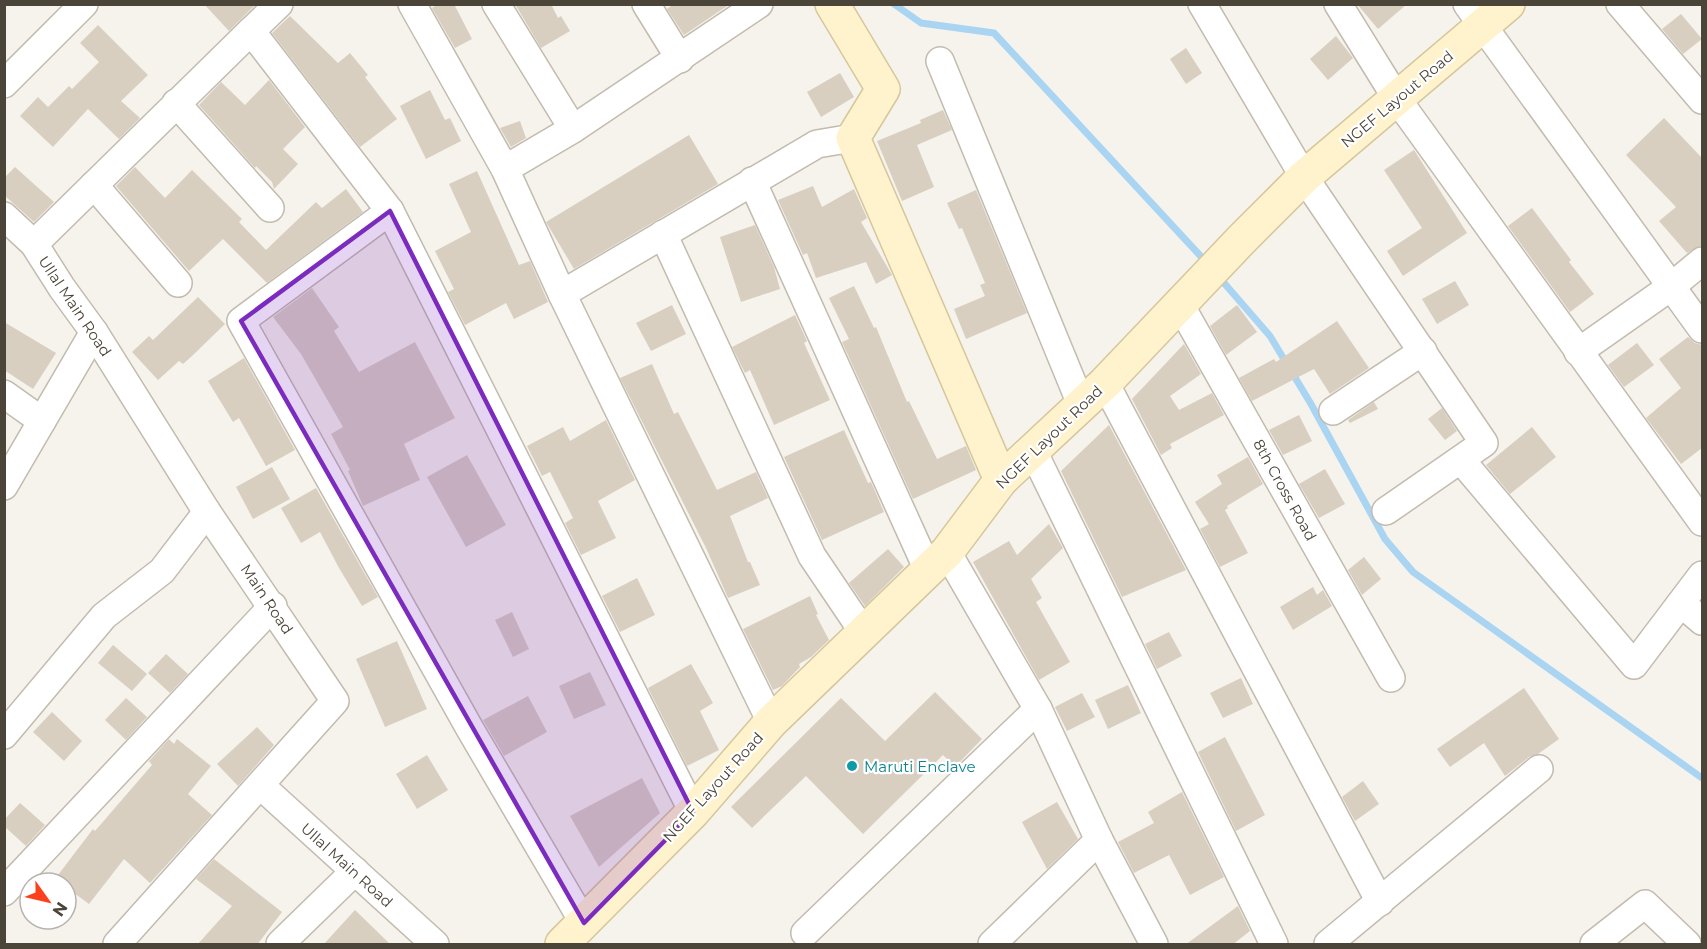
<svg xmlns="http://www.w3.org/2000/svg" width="1707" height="949" font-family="Montserrat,sans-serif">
<rect width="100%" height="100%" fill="#f6f3ec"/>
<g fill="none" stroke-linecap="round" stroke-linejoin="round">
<!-- stream -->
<g stroke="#a9d4f2" stroke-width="7">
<polyline points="894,4 921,23 994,33 1207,263"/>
<polyline points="1218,276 1270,336 1311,404 1385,539 1413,572 1702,778"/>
</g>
</g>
<!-- building -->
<g fill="#d8cfc1">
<polygon points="204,4 256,4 229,31"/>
<polygon points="438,4 454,4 472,39 455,48 432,8"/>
<polygon points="515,4 551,4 558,18 561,16 570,31 541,48"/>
<polygon points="674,4 730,4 684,35 667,9"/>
<polygon points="1357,4 1407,4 1378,29"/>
<polygon points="1681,14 1702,39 1683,54 1662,29"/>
<polygon points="290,16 338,63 350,53 368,75 365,77 397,119 360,147 272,33"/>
<polygon points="98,25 148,75 121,101 140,118 119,139 88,109 53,147 20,116 38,97 48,107 69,86 72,89 99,62 80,43"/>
<polygon points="1336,36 1353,58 1328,80 1310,59"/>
<polygon points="1186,48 1202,73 1186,84 1170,59"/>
<polygon points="840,73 854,97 821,117 807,92"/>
<polygon points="269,80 305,127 283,149 298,164 274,189 272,182 256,166 255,168 199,105 221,82 245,105"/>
<polygon points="430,90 445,120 450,118 461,141 426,159 400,106"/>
<polygon points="943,110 952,130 917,145 934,187 902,201 877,141 921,123 920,120"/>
<polygon points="1664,118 1702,158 1702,246 1699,246 1687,253 1659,221 1676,207 1626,155"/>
<polygon points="520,121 526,138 511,147 500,128"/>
<polygon points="689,135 718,184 574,269 546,222"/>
<polygon points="1414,150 1467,233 1403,276 1387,251 1422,228 1384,170"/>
<polygon points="15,167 54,202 34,222 4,195 4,178"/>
<polygon points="135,167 165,198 192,170 242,219 239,222 266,250 316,202 322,208 346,189 363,212 267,283 223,239 189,271 116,186"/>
<polygon points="477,171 519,265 530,261 548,302 514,319 506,303 465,325 448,292 454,289 435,251 471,232 449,184"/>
<polygon points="813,186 822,207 854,189 867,218 861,222 892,275 876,284 866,262 816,278 807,253 803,255 778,200"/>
<polygon points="976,190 1027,313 966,339 954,309 985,296 980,285 985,283 962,228 959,229 947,203"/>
<polygon points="1532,208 1571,260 1569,262 1594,294 1570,312 1508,226"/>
<polygon points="755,225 774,267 780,289 741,302 720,237"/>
<polygon points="1455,281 1469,305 1437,324 1422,299"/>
<polygon points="854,286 874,328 876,327 907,402 909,401 937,459 966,446 976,470 913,499 842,342 849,339 829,298"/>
<polygon points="312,288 339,327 334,331 359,372 415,342 455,418 404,444 420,480 363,506 348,471 350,470 331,434 343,427 301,354 273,317"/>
<polygon points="198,297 225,324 192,356 183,364 179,361 158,380 132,352 149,336 153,340"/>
<polygon points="672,305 686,334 651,351 636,323"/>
<polygon points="1237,305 1257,332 1226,355 1210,326"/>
<polygon points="795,315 807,341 804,343 830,400 774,425 750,370 745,373 732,347"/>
<polygon points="1337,321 1369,368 1330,394 1314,369 1252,401 1239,378 1274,359 1276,362"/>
<polygon points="4,322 56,353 33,389 4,370"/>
<polygon points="1688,337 1695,343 1702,345 1702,448 1681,464 1646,418 1681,388 1659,359"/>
<polygon points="1637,343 1654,365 1624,387 1608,365"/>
<polygon points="1184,344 1201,374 1170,396 1179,410 1212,393 1224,415 1170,444 1172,448 1161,455 1132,399"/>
<polygon points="244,358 295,450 266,466 239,418 233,422 208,381"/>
<polygon points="652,364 674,414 678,412 717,490 756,472 768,498 730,516 748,562 750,562 760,585 728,598 706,548 620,378"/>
<polygon points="1374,402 1378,409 1350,423 1348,420"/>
<polygon points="1442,408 1457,431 1445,440 1428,419"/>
<polygon points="1299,415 1312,441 1283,455 1269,430"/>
<polygon points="606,420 635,480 598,501 616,538 581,555 565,523 573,518 550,472 542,476 527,446 563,427 570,441"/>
<polygon points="1109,425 1186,570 1122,597 1061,471"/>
<polygon points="1532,427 1556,457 1510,494 1486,465"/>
<polygon points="844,430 868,483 871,482 884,512 822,540 784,457"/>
<polygon points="467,455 506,525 466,547 427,477"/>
<polygon points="1248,457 1263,484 1227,506 1228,508 1225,510 1248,553 1220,567 1200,529 1209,524 1195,502 1222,484 1217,475"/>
<polygon points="272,467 290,499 253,519 236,487"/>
<polygon points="1325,469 1345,504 1319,518 1299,484"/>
<polygon points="316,488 378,597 362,606 339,568 320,532 301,543 281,508"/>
<polygon points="1049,524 1063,548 1031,579 1042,598 1036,602 1070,662 1039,680 973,562 1009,541 1017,555"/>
<polygon points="888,549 904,567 865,606 849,583"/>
<polygon points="1364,557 1381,579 1362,595 1348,570"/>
<polygon points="637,578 655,615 620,632 602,596"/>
<polygon points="1313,587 1317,595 1323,590 1332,606 1293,630 1280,607"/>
<polygon points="810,596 818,614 816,615 829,640 811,657 799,664 800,667 782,686 773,690 743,629"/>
<polygon points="512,612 529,649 513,657 495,620"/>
<polygon points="1169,632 1182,656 1157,669 1145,644"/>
<polygon points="397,641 427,709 385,727 356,659"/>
<polygon points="113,645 147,674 132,691 98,663"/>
<polygon points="166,654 188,674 170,693 148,673"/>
<polygon points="691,664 713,703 700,711 719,750 687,766 648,688"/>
<polygon points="590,672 606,705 574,719 559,686"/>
<polygon points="1241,678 1253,704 1223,718 1210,693"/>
<polygon points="1128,685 1141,713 1108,729 1095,700"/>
<polygon points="1524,688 1559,739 1538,754 1529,757 1505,776 1484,743 1450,767 1437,749"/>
<polygon points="935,692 982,739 955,767 943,755 863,834 806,776 752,828 731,807 841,698 885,741"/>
<polygon points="1082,693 1095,717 1067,731 1055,707"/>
<polygon points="528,696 547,732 504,756 483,720"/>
<polygon points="126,698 147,717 126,740 105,720"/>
<polygon points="52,712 82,741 64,761 33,732"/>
<polygon points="257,727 274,745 238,786 217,764"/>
<polygon points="1225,737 1265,815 1236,831 1198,752"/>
<polygon points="169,739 174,744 177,739 211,766 188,794 212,815 150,883 124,859 89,904 66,887 66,883 60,883 55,879 93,829 95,831 152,765 149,761"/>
<polygon points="427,755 448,790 417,809 396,774"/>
<polygon points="642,778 660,813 599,867 570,816"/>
<polygon points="1363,781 1379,804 1355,821 1342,797"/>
<polygon points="1182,792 1224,877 1190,895 1169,855 1134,873 1118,842 1154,823 1148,812"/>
<polygon points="1057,802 1078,839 1047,869 1022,822"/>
<polygon points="20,803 45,825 26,846 4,826 4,820"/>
<polygon points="214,859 282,912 257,945 197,945 232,906 196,879"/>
<polygon points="1238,906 1250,931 1232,945 1185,945"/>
<polygon points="355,910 391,945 323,945"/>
</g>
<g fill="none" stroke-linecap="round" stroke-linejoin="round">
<defs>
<g id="street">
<polyline points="412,4 505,169 562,294"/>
<polyline points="496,4 573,129"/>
<polyline points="646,4 680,59"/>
<polyline points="1202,4 1304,177 1484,443 1386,511"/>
<polyline points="1338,4 1397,99 1702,522"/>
<polyline points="1467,4 1702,329"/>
<polyline points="1620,4 1702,100"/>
<polyline points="251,31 279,4"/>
<polyline points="940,61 1081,404"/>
<polyline points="4,84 84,4"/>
<polyline points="176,103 270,208"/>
<polyline points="505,169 573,129 759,4"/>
<polyline points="752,181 928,570"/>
<polyline points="94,185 178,283"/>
<polyline points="4,216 34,244 62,288 94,332 207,512 335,701 117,944"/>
<polyline points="663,234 812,556 864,633"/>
<polyline points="34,244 251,31 390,211"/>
<polyline points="1179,303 1391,678"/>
<polyline points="1578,352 1672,286 1702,261"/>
<polyline points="1105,383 1380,902"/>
<polyline points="4,394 42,421"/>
<polyline points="1333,411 1423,351"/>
<polyline points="1032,449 1274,944"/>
<polyline points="1461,460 1634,665 1702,575"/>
<polyline points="4,486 94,332"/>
<polyline points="947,552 1038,709 1099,840 1154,944"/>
<polyline points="1681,603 1702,621"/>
<polyline points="771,722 562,294 817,144 853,138"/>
<polyline points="4,735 104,616 162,571 207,512"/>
<polyline points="260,785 435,944"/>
<polyline points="4,892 273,606"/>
<polyline points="584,923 470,729 241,321 390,211 693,812"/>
<polyline points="805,933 1038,709"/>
<polyline points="280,944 355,871"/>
<polyline points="992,944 1099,840"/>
<polyline points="1328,944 1539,769"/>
<polyline points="1594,944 1645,904 1687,944"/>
</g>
<g id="secondary">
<polyline points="832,4 883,89 853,138 1001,480"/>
<polyline points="562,944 693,812 771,722 947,552 1001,480 1105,383 1243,238 1304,177 1508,4"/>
</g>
</defs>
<!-- street casing -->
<use href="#street" stroke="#c2bbae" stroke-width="30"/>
<!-- secondary casing -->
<use href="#secondary" stroke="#d6c79b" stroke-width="36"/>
<!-- street -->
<use href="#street" stroke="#fff" stroke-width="27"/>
<!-- secondary -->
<use href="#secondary" stroke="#fff3cd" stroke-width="33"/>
</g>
<!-- marked area -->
<path fill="#7b2cbf" fill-opacity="0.2" stroke="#7b2cbf" stroke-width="4.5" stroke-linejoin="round" d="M390 211 693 812 584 923 241 321Z"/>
<!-- markers -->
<circle fill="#0f9aa8" stroke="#fff" stroke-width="2" cx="852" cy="766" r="6"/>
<g text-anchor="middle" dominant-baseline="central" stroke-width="4.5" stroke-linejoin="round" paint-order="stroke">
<!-- street labels -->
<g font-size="15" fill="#4b4439" stroke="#fff">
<text transform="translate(1397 99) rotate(-40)">NGEF Layout Road</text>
<text transform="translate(75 306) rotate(56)">Ullal Main Road</text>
<text transform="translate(1049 437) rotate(-44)">NGEF Layout Road</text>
<text transform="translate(1285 490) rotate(61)">8th Cross Road</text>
<text transform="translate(267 599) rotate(56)">Main Road</text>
<text transform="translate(713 787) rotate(-48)">NGEF Layout Road</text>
<text transform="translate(347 865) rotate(42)">Ullal Main Road</text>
</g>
<!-- culture labels -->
<g font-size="15" fill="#0d838f" stroke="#fff" text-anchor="start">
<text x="864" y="766">Maruti Enclave</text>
</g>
</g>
<!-- border -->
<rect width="1707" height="949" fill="none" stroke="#4b4439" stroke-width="12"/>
<!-- north arrow -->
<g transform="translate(48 901) rotate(124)"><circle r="28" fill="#ffffff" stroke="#b7b4b0" stroke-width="1.5"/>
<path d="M0-4.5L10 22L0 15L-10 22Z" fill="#fc3f1d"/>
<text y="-9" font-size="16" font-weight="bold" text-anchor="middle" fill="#4b4439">N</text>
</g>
</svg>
